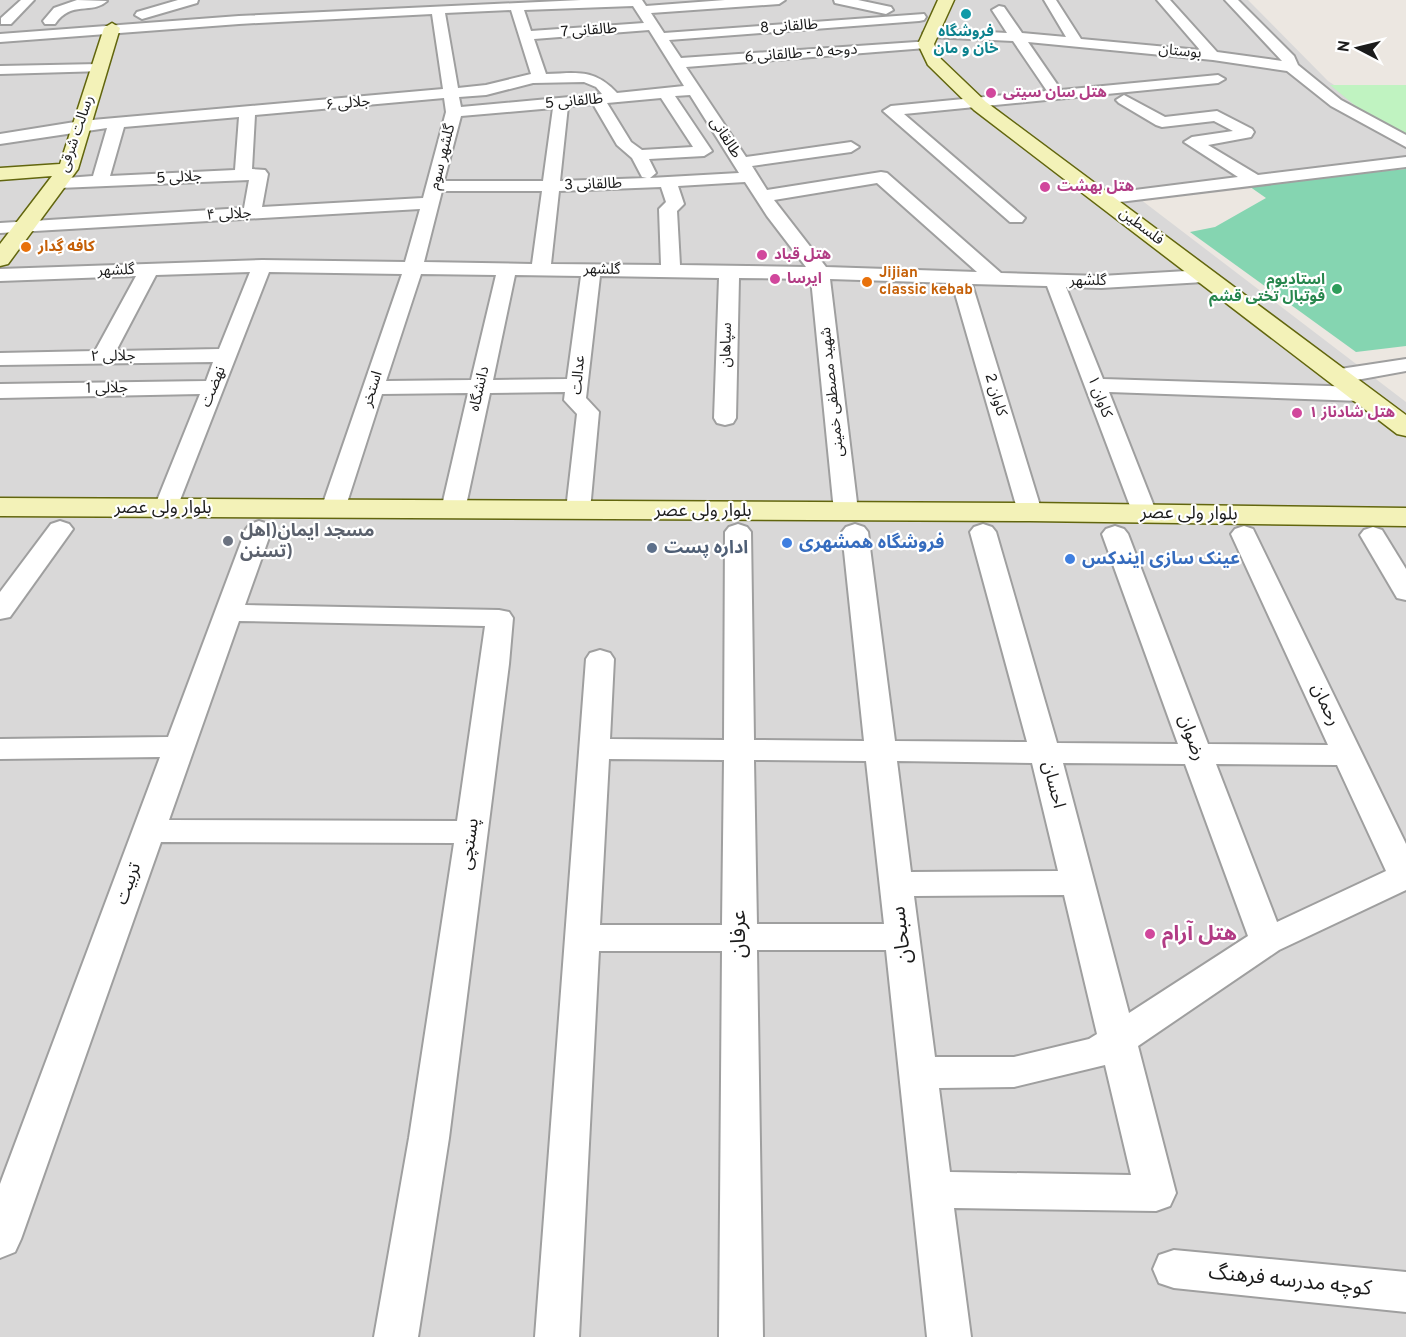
<svg xmlns="http://www.w3.org/2000/svg" width="1406" height="1337" font-family="Overpass,'Noto Sans Arabic',sans-serif">
<rect width="100%" height="100%" fill="#ece7e1"/>
<!-- residential -->
<polygon fill="#d9d8d8" points="0,0 1248,0 1328,81 1406,132 1406,158 1136,196 1406,402 1406,1337 0,1337"/>
<!-- park -->
<polygon fill="#c0f3c1" points="1330,85 1406,85 1406,137 1369,117"/>
<!-- pitch -->
<polygon fill="#85d5b1" points="1406,169 1406,346 1356,352 1190,232 1215,227 1266,198 1246,184"/>
<g fill="none" stroke-linecap="round" stroke-linejoin="round">
<defs>
<g id="minor">
<polygon points="21,0 34,0 11,24 1,24 1,18"/>
<path d="M77 0 107 1C92 15 71 0 55 24H45L43 21 54 8Z"/>
<polygon points="178,0 198,0 197,3 142,19 135,15 137,12"/>
<path d="M581 0H642L646 6 725 0H785L779 4 651 13 664 33 924 14 926 17 924 20 919 21 669 40 681 58 931 41 933 44 926 48 686 67 746 157 851 142 859 147 851 152 752 166 767 190 881 172 887 173 1001 273 1101 276 1204 270 1211 272 1214 276 1211 280 1204 282 1101 288 1066 287 1103 379 1361 387 1369 389 1372 394 1369 399 1361 401 1109 392 1157 514 1154 519 1145 521 1136 519 1133 514 1047 286 972 284 1042 512 1039 517 1030 519 1021 517 1018 512 952 283 830 279 858 511 855 516 846 518 837 516 834 511 811 279 739 278 736 418 733 423 725 425 717 423 714 418 719 278 600 276 586 398 599 412 590 510 587 515 578 517 569 515 566 510 577 414 564 400 565 392 490 393 465 510 462 515 453 517 444 515 441 510 468 393 382 394 345 509 342 514 333 516 324 514 321 509 402 274 269 272 175 513 166 515 157 513 154 508 200 394 0 398V384L206 381 213 362 0 365V353L95 351 136 276 0 281V269L262 260 405 262 420 209 0 233V223L244 208 249 180 59 188 53 187 50 183 53 179 93 176 107 128 0 144V134L81 121 443 89 432 14 239 24 0 42V34L239 16ZM633 6 644 23 531 31 524 10ZM511 10 531 74 486 85 458 88 445 13ZM649 30 684 86 617 93C594 68 577 73 546 74L534 39ZM584 82 596 87 602 94 461 107 459 97 486 95 533 83ZM690 95 739 173 650 178 656 173 649 159 704 156 712 151 675 96ZM444 98 446 112 423 198 262 207 268 174 265 170 252 169 255 115ZM661 98 693 147 642 150 631 142 607 103ZM593 104 617 145 632 158 642 177 647 178 560 181 568 106ZM553 108 543 181H444L461 116ZM239 117 235 170 110 176 124 127ZM745 182 767 216 806 267 680 265 677 211 684 204 678 186ZM877 183 977 272 826 267 774 200ZM661 187 666 202 659 209 661 265 551 264 559 191ZM442 191H542L532 264 424 262ZM250 272 219 349 116 351 156 275ZM421 274 496 275 471 380 386 381ZM515 275 581 276 567 379 493 380Z"/>
<polygon points="834,0 858,0 891,7 893,10 886,14 835,3"/>
<polygon points="1044,0 1056,0 1081,39 1200,50 1157,0 1170,0 1217,52 1282,61 1225,0 1238,0 1294,56 1298,65 1341,100 1406,135 1406,147 1331,106 1287,71 1213,60 1028,42 1061,90 1218,75 1225,79 1218,83 904,114 1025,218 1022,222 1010,222 883,111 891,106 1047,91 1013,41 930,37 923,33 930,29 1007,33 992,10 999,6 1004,7 1022,33 1066,37"/>
<polygon points="99,64 104,65 106,68 104,71 0,74 0,66"/>
<polygon points="1124,95 1165,117 1217,111 1252,129 1254,132 1251,137 1208,145 1258,175 1406,157 1406,167 1103,204 1097,203 1094,199 1097,195 1103,194 1238,177 1184,142 1192,137 1233,131 1214,121 1162,127 1156,125 1119,103 1116,100"/>
<polygon points="1406,359 1406,371 1340,383 1332,381 1329,376 1332,371 1340,369"/>
<polygon points="60,521 69,524 73,529 10,617 0,619 0,592 51,524"/>
<path d="M259 521 268 524 272 529 245 605 499 610 509 612 513 618 509 664 449 1138 418 1337H374L409 1138 454 843 161 842 21 1239 15 1252 0 1258V1184L160 757 0 759V739L168 737 246 529 250 524ZM239 621 485 626 457 821 169 820Z"/>
<path d="M738 524 747 527 751 532 754 740 864 741 842 532 846 527 855 524 864 527 868 532 895 741 1027 742 970 532 974 527 983 524 992 527 996 532 1057 743 1178 744 1102 534 1106 529 1115 526 1124 529 1128 534 1208 744 1328 745 1231 534 1235 529 1244 526 1253 529 1406 844V890L1279 950 1138 1046 1176 1193 1170 1206 1156 1211 954 1208 971 1337H927L886 950H757L763 1337H719L722 951H599L579 1337H535L586 659 590 653 600 650 610 653 614 659 610 739 724 740 725 532 729 527ZM609 759 724 760 722 925H600ZM754 760 866 761 884 924H757ZM897 761 1032 763 1058 871 911 872ZM1063 763 1185 764 1248 936 1129 1013ZM1216 764 1337 765 1386 871 1277 922ZM1064 895 1097 1034 1089 1039 1014 1057H935L914 896ZM1105 1065 1131 1175 950 1172 939 1088 1014 1087Z"/>
<polygon points="1373,527 1382,530 1406,569 1406,600 1397,598 1360,535 1364,530"/>
<polygon points="1174,1250 1406,1272 1406,1312 1174,1288 1159,1283 1153,1269 1159,1255"/>
</g>
<g id="secondary">
<polygon points="938,0 954,0 934,44 941,59 986,102 1406,415 1406,436 1397,434 974,110 928,65 918,44"/>
<polygon points="112,23 120,28 78,169 8,264 0,266 0,244 52,176 0,180 0,168 60,164 104,28"/>
<polygon points="0,498 1030,503 1406,508 1406,526 1030,521 0,516"/>
</g>
</defs>
<!-- minor casing -->
<use href="#minor" stroke="#9f9f9f" stroke-width="4"/>
<!-- secondary casing -->
<use href="#secondary" stroke="#62660e" stroke-width="3"/>
<!-- minor -->
<use href="#minor" fill="#fff" fill-rule="evenodd"/>
<!-- secondary -->
<use href="#secondary" fill="#f3f2b8" fill-rule="evenodd"/>
</g>
<!-- markers -->
<circle fill="#0f9aa8" stroke="#fff" stroke-width="2" cx="966" cy="14" r="6"/>
<g fill="#d1479c" stroke="#fff" stroke-width="2">
<circle cx="991" cy="93" r="6"/>
<circle cx="1045" cy="187" r="6"/>
<circle cx="762" cy="255" r="6"/>
<circle cx="775" cy="279" r="6"/>
<circle cx="1297" cy="413" r="6"/>
<circle cx="1150" cy="934" r="6"/>
</g>
<g fill="#e8710a" stroke="#fff" stroke-width="2">
<circle cx="26" cy="247" r="6"/>
<circle cx="867" cy="282" r="6"/>
</g>
<circle fill="#2e9e5b" stroke="#fff" stroke-width="2" cx="1337" cy="289" r="6"/>
<circle fill="#6b7280" stroke="#fff" stroke-width="2" cx="228" cy="541" r="6"/>
<g fill="#3f7fe0" stroke="#fff" stroke-width="2">
<circle cx="787" cy="543" r="6"/>
<circle cx="1070" cy="559" r="6"/>
</g>
<circle fill="#5c6f8a" stroke="#fff" stroke-width="2" cx="652" cy="548" r="6"/>
<g text-anchor="middle" dominant-baseline="central" stroke-width="4.5" stroke-linejoin="round" paint-order="stroke">
<!-- far-street labels -->
<g font-size="15" fill="#1b1b1b" stroke="#fff">
<text transform="translate(789 27) rotate(-4)">طالقانی 8</text>
<text transform="translate(589 31) rotate(-4)">طالقانی 7</text>
<text transform="translate(1180 52) rotate(6)">بوستان</text>
<text transform="translate(801 54) rotate(-4)">دوحه ۵ - طالقانی 6</text>
<text transform="translate(574 102) rotate(-5)">طالقانی 5</text>
<text transform="translate(348 104) rotate(-5)">جلالی ۶</text>
<text transform="translate(77 134) rotate(-71)">رسالت شرقی</text>
<text transform="translate(725 138) rotate(57)">طالقانی</text>
<text transform="translate(443 157) rotate(-76)">گلشهر سوم</text>
<text transform="translate(179 178) rotate(-3)">جلالی 5</text>
<text transform="translate(593 185) rotate(-2)">طالقانی 3</text>
<text transform="translate(229 215) rotate(-3)">جلالی ۴</text>
<text transform="translate(1141 227) rotate(37)">فلسطین</text>
<text transform="translate(602 270) rotate(1)">گلشهر</text>
<text transform="translate(116 271) rotate(-2)">گلشهر</text>
<text x="1088" y="281">گلشهر</text>
<text transform="translate(727 345) rotate(-89)">سپاهان</text>
<text transform="translate(113 357) rotate(-1)">جلالی ۲</text>
<text transform="translate(579 375) rotate(-85)">عدالت</text>
<text transform="translate(214 387) rotate(-68)">نهضت</text>
<text transform="translate(107 389) rotate(-1)">جلالی 1</text>
<text transform="translate(373 389) rotate(-72)">استخر</text>
<text transform="translate(480 389) rotate(-77)">دانشگاه</text>
<text transform="translate(833 392) rotate(-96)">شهید مصطفی خمینی</text>
<text transform="translate(995 395) rotate(73)">کاوان 2</text>
<text transform="translate(1099 397) rotate(69)">کاوان ۱</text>
</g>
<!-- far-culture labels -->
<g font-size="15" font-weight="bold" fill="#0d838f" stroke="#fff">
<text x="966" y="32">فروشگاه<tspan x="966" dy="17">خان و مان</tspan></text>
</g>
<!-- far-hotel labels -->
<g font-size="15" font-weight="bold" fill="#b23c85" stroke="#fff" text-anchor="start">
<text x="1003" y="93">هتل سان سیتی</text>
<text x="1057" y="187">هتل بهشت</text>
<text x="774" y="255">هتل قباد</text>
<text x="787" y="279">ایرسا</text>
<text x="1309" y="413">هتل شادناز ۱</text>
</g>
<!-- far-food labels -->
<g font-size="15" font-weight="bold" fill="#c56008" stroke="#fff" text-anchor="start">
<text x="38" y="247">کافه گِدار</text>
<text x="879" y="273">Jijian<tspan x="879" dy="17">classic kebab</tspan></text>
</g>
<!-- far-leisure labels -->
<g font-size="15" font-weight="bold" fill="#27864d" stroke="#fff" text-anchor="end">
<text x="1325" y="280">استادیوم<tspan x="1325" dy="17">فوتبال تختی قشم</tspan></text>
</g>
<!-- street labels -->
<g font-size="18" fill="#1b1b1b" stroke="#fff">
<text x="163" y="508">بلوار ولی عصر</text>
<text x="703" y="511">بلوار ولی عصر</text>
<text transform="translate(1189 514) rotate(1)">بلوار ولی عصر</text>
<text transform="translate(1325 705) rotate(65)">رحمان</text>
<text transform="translate(1191 738) rotate(70)">رضوان</text>
<text transform="translate(1053 785) rotate(76)">احسان</text>
<text transform="translate(470 844) rotate(-82)">پستچی</text>
<text transform="translate(129 884) rotate(-70)">تربیت</text>
</g>
<!-- worship labels -->
<g font-size="18" font-weight="bold" fill="#5b616d" stroke="#fff" text-anchor="start">
<text x="240" y="531">مسجد ایمان(اهل<tspan x="240" dy="21">تسنن)</tspan></text>
</g>
<!-- shop labels -->
<g font-size="18" font-weight="bold" fill="#366cbe" stroke="#fff" text-anchor="start">
<text x="799" y="543">فروشگاه همشهری</text>
<text x="1082" y="559">عینک سازی ایندکس</text>
</g>
<!-- service labels -->
<g font-size="18" font-weight="bold" fill="#4e5e75" stroke="#fff" text-anchor="start">
<text x="664" y="548">اداره پست</text>
</g>
<!-- near-street labels -->
<g font-size="21" fill="#1b1b1b" stroke="#fff">
<text transform="translate(739 934) rotate(-90)">عرفان</text>
<text transform="translate(902 935) rotate(-97)">سبحان</text>
<text transform="translate(1290 1281) rotate(6)">کوچه مدرسه فرهنگ</text>
</g>
<!-- near-hotel labels -->
<g font-size="21" font-weight="bold" fill="#b23c85" stroke="#fff" text-anchor="start">
<text x="1162" y="934">هتل آرام</text>
</g>
</g>
<!-- north arrow -->
<g transform="translate(1358 48) rotate(277)" stroke="#ffffff" stroke-width="4.5" paint-order="stroke">
<path d="M0-4.5L10 22L0 15L-10 22Z" fill="#1b1b1b"/>
<text y="-9" font-size="16" font-weight="bold" text-anchor="middle" fill="#1b1b1b">N</text>
</g>
</svg>
